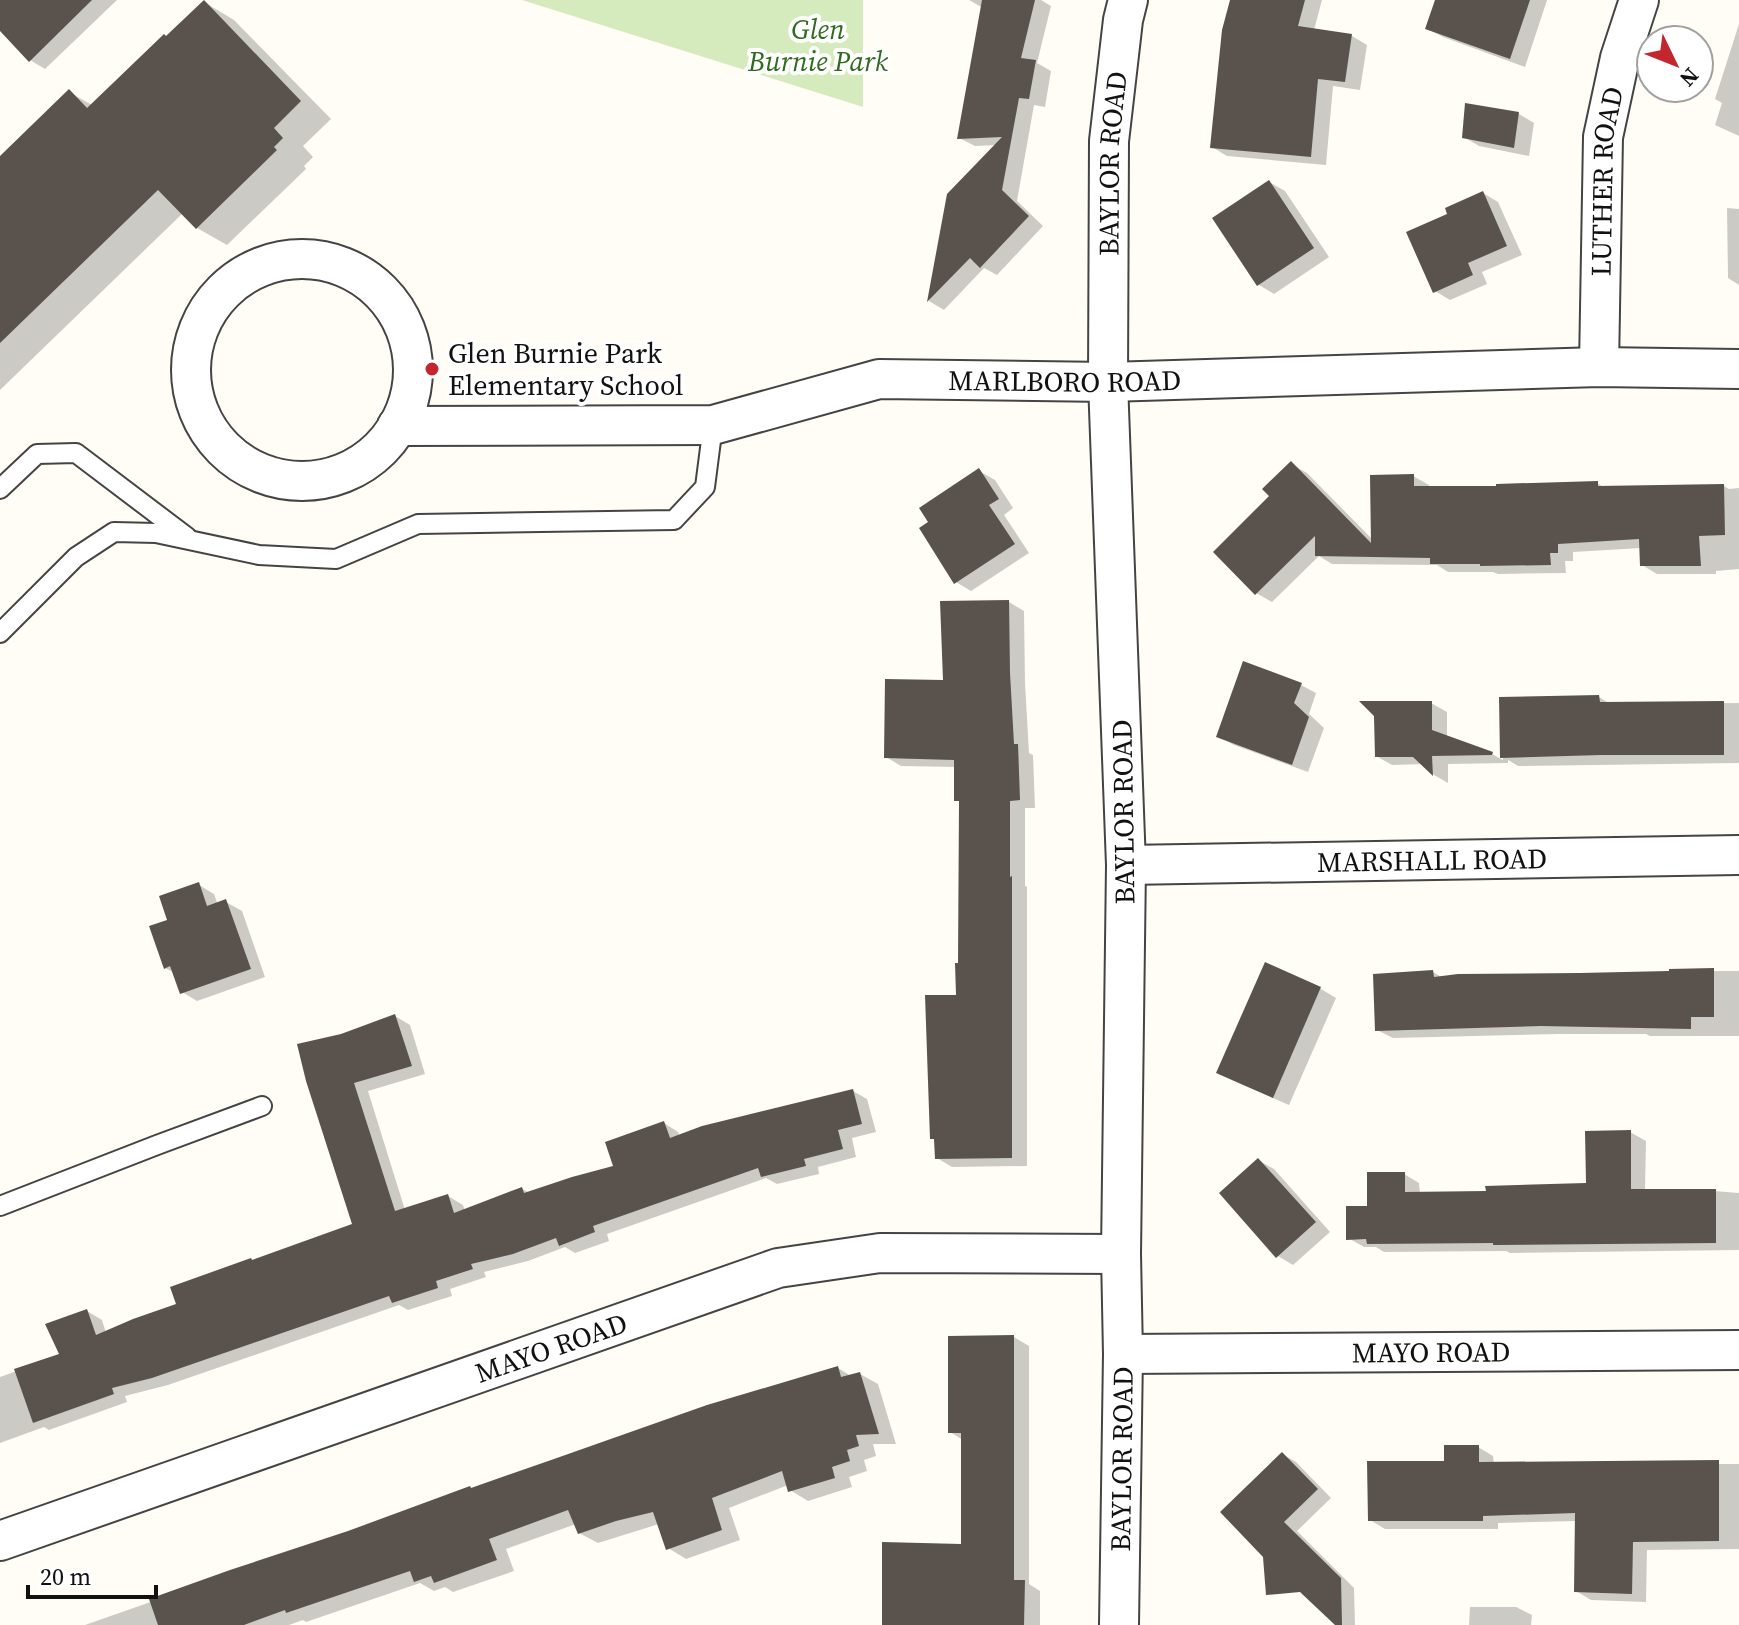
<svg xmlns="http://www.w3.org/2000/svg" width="1739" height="1625" font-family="'Source Serif 4',serif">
<rect width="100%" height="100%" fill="#fffdf5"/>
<!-- green -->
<polygon fill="#d5ebbd" points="522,0 863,0 863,107 844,101"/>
<!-- shadow -->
<g fill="#0003">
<polygon points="0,0 117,0 45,69 30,60 0,28"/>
<polygon points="969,0 1041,0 1051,6 1037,63 1051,71 1045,107 1034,105 1017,201 1043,226 997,275 984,268 944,310 929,301 949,195 997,145 975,146 959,138 983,8"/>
<polygon points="1232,0 1322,0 1314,30 1352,36 1367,45 1360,90 1333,86 1326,165 1227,156 1212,147"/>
<polygon points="1437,0 1547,0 1525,67 1443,37 1427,28"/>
<polygon points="204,2 234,20 331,119 303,146 313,157 304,166 306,169 227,245 197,228 183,213 0,390 0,159 69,92 92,105"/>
<polygon points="1739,24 1739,136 1715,125 1722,103 1715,99"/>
<polygon points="1519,114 1534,123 1529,156 1479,146 1464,137"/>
<polygon points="1269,182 1285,191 1329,257 1274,294 1259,285"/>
<polygon points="1483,193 1498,202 1522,255 1482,272 1487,284 1450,300 1435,291 1450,215"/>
<polygon points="1727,208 1739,209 1739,285 1728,278"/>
<polygon points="1291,464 1307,473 1373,540 1413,476 1429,485 1429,488 1597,483 1605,488 1724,486 1729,489 1739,488 1739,569 1716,571 1716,574 1657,574 1642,565 1641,548 1573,552 1573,561 1565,561 1566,573 1498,574 1493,572 1448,572 1437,565 1332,564 1319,556 1272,602 1256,593 1271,496"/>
<polygon points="979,471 995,480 1013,508 1004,515 1029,553 971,591 956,582"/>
<polygon points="1009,602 1024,611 1025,683 1029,753 1033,755 1035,808 1025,808 1025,886 1027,887 1027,1166 952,1167 937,1158 936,1141 932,1138 958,997 960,965 961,802 956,799 956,767 901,766 886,757"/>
<polygon points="1301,685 1316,693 1309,714 1324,728 1308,772 1234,745 1218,736"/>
<polygon points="1599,697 1610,704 1739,703 1739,763 1518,766 1508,760 1508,763 1448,764 1448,783 1434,775 1424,764 1392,765 1376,756 1431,703 1447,712 1447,738 1492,754 1503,760 1502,699"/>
<polygon points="199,885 214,894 218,905 226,902 242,911 265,977 197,1001 182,992 175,973 165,968 170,921"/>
<polygon points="1266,965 1321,989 1336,998 1289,1105 1234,1081 1218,1072"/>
<polygon points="1671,971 1739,971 1739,1036 1650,1036 1646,1034 1558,1034 1393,1038 1377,1030 1433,972 1443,978 1670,972"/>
<polygon points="395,1016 410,1025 425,1074 368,1091 405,1210 448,1196 463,1205 465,1211 522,1189 530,1193 616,1167 664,1123 678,1132 680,1136 853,1091 867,1099 876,1132 852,1138 856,1157 818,1167 819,1174 777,1184 766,1178 607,1234 609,1241 575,1253 565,1247 528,1261 484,1272 486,1277 450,1289 452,1296 408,1310 399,1305 168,1385 125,1396 127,1402 49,1430 44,1427 0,1443 0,1377 61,1355 87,1311 102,1320 106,1333 178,1306 254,1262 354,1225 341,1036"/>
<polygon points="1630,1132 1646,1141 1645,1191 1714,1191 1739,1193 1739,1250 1510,1253 1506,1251 1384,1252 1376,1247 1364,1247 1348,1238 1369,1208 1404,1174 1419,1183 1420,1194 1488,1193 1588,1185"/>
<polygon points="1258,1160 1274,1169 1330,1232 1293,1265 1278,1256"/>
<polygon points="1014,1337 1029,1346 1029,1584 1040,1591 1040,1625 914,1625 963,1546 963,1440 950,1432"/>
<polygon points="838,1368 851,1376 860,1374 878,1384 896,1444 873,1444 876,1456 864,1460 867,1471 849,1477 852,1487 808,1501 790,1490 788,1485 729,1508 740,1540 686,1559 668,1548 659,1524 598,1543 579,1533 576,1524 506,1549 514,1571 453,1592 445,1587 434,1591 420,1583 306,1622 303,1620 289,1625 85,1625 472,1489"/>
<polygon points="1478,1447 1493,1456 1494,1464 1739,1464 1739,1549 1647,1550 1646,1602 1591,1600 1576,1591 1577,1521 1498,1523 1498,1529 1385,1529 1370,1520 1446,1463"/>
<polygon points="1282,1454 1296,1462 1331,1498 1297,1531 1354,1588 1355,1625 1338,1625 1265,1557"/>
<polygon points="1470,1607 1516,1607 1532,1615 1531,1625 1469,1625"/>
</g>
<!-- building -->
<g fill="#5a524d">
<polygon points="0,0 92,0 29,62 0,31"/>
<polygon points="204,0 301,101 274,128 283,138 274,147 277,150 196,229 158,190 0,343 0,156 69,89 87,108 164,34 166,36"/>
<polygon points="982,0 1035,0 1021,58 1036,60 1029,99 1019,98 1002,190 1029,216 980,268 970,258 927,302 947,194 1002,137 957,139"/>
<polygon points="1230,0 1305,0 1298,26 1352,34 1345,82 1318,79 1311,157 1210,148 1222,30"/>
<polygon points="1435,0 1530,0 1510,59 1425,29"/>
<polygon points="1465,103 1519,112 1514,148 1462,138"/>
<polygon points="1269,180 1314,248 1257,286 1212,218"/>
<polygon points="1483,191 1507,246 1468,263 1473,275 1433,293 1406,232 1447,214 1445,208"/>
<polygon points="1291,461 1371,543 1370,475 1414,474 1414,486 1496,486 1496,484 1598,481 1598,486 1724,484 1725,535 1699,536 1701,566 1640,566 1639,539 1558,544 1558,553 1550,553 1551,565 1480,566 1480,564 1430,564 1430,558 1315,556 1315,536 1255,595 1213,552 1269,496 1262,489"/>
<polygon points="979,468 999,499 989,505 1015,544 954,584 919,528 928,522 919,508"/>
<polygon points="1009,600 1010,673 1014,744 1018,744 1020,800 1010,801 1010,877 1012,876 1012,1158 935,1159 934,1139 930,1139 925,995 956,995 955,963 958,963 959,801 954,801 954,760 884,758 885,679 943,680 940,601"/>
<polygon points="1243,661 1302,683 1294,703 1309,717 1292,765 1216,737"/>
<polygon points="1599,695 1600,702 1724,701 1724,755 1601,755 1500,758 1499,697"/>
<polygon points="1359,701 1432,701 1432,730 1493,752 1492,755 1432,756 1433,776 1413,757 1375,757 1374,716"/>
<polygon points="199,882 207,906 226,899 251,969 180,994 170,966 164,969 149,926 167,920 159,896"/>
<polygon points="1265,962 1321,987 1273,1098 1216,1073"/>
<polygon points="1714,968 1714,1017 1691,1017 1691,1029 1541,1026 1375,1031 1373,974 1433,970 1434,977 1458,974 1580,973 1669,971 1669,969"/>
<polygon points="395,1014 412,1066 354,1083 395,1211 448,1194 454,1213 522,1187 524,1193 572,1177 613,1166 605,1142 664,1121 670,1138 702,1126 853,1089 862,1124 838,1130 843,1149 804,1159 806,1166 761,1177 758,1168 593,1226 595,1232 559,1246 556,1238 513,1254 471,1264 473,1269 436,1281 438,1288 392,1303 389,1296 152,1378 112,1388 114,1394 33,1423 14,1369 59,1354 45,1324 87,1309 96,1335 133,1319 176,1304 170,1287 251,1258 252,1260 352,1224 306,1081 297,1044 341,1034"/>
<polygon points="1631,1130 1631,1189 1716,1189 1716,1243 1493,1245 1493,1243 1367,1244 1366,1239 1346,1240 1346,1206 1367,1206 1367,1172 1405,1172 1405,1192 1486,1191 1485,1186 1586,1183 1585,1131"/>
<polygon points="1258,1158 1316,1222 1276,1258 1219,1193"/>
<polygon points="1014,1335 1014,1580 1025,1580 1024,1625 882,1625 882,1542 961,1544 961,1433 948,1433 948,1336"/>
<polygon points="838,1366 841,1377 860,1372 879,1434 856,1435 859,1446 847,1450 850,1461 832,1467 835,1478 788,1492 782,1471 712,1498 722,1530 666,1550 653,1512 616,1521 578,1534 568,1510 489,1539 497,1560 434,1583 431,1576 414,1582 410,1571 286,1613 285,1610 244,1625 158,1625 149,1599 230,1570 348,1531 470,1486 471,1488 554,1459 707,1405"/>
<polygon points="1444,1445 1479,1445 1479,1462 1719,1460 1719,1541 1633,1542 1632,1594 1574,1592 1575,1513 1483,1516 1483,1521 1368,1521 1367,1461 1444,1461"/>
<polygon points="1282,1452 1318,1489 1284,1522 1341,1578 1342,1625 1335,1625 1300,1592 1266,1595 1263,1557 1220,1512"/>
</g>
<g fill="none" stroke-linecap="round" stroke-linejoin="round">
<defs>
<g id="lane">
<polyline points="0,489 37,454 76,453 187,537"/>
<polyline points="0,633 76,557 114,532 156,533 259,555 336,559 418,524 674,520 705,487 713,425"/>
<polyline points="0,1206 157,1145 262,1106"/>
</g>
<g id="street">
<circle cx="302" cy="370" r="111"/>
<path id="s1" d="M1599 367 1603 137 1620 58 1639 0"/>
<path id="s2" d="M397 426 713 425 879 379 1108 382 1599 367 1739 369"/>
<path id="s3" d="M1126 865 1739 855"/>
<path id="s4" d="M1123 1354 1739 1350"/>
<path id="s5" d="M0 1541 778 1268 880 1253 1121 1254"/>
<path id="s6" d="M1119 1625 1123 1354 1121 1254 1126 865 1108 382 1109 141 1123 20 1128 0"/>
</g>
</defs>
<!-- lane casing -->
<use href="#lane" stroke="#444" stroke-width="22"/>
<!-- street casing -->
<use href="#street" stroke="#444" stroke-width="42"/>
<!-- lane -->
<use href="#lane" stroke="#fff" stroke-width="18"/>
<!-- street -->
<use href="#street" stroke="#fff" stroke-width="38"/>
</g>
<!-- markers -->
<circle fill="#c4262e" stroke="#fff" stroke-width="3" cx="432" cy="369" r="8"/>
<g text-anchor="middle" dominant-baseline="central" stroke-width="8" stroke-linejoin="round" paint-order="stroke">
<!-- park labels -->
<g font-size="28" font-style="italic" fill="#2f6b1f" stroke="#fff">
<text x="818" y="29">Glen<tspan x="818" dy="32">Burnie Park</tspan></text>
</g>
<!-- street labels -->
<g font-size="28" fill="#111" stroke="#fff">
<text stroke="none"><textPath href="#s6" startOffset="1462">BAYLOR ROAD</textPath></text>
<text stroke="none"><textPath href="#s1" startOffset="186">LUTHER ROAD</textPath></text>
<text stroke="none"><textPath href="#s2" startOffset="674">MARLBORO ROAD</textPath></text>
<text transform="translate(1123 812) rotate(-91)">BAYLOR ROAD</text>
<text stroke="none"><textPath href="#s3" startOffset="306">MARSHALL ROAD</textPath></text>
<text stroke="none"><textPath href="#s5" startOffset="584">MAYO ROAD</textPath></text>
<text stroke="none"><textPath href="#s4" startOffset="308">MAYO ROAD</textPath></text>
<text stroke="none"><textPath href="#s6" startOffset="166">BAYLOR ROAD</textPath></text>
</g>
<!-- poi labels -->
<g font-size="28" fill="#111" stroke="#fff" text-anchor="start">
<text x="448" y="353">Glen Burnie Park<tspan x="448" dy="32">Elementary School</tspan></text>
</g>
</g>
<!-- north arrow -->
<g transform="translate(1675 64) rotate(133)"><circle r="38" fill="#ffffff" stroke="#a0a0a0" stroke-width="2"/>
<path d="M0-6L14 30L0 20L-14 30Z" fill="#c4262e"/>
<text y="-12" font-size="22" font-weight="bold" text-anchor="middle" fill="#111111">N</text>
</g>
<!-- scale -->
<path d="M28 1585v12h128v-12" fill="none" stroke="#111111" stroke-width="4"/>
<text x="40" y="1585" font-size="24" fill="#111111" stroke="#ffffff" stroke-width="6" paint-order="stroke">20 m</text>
</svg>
